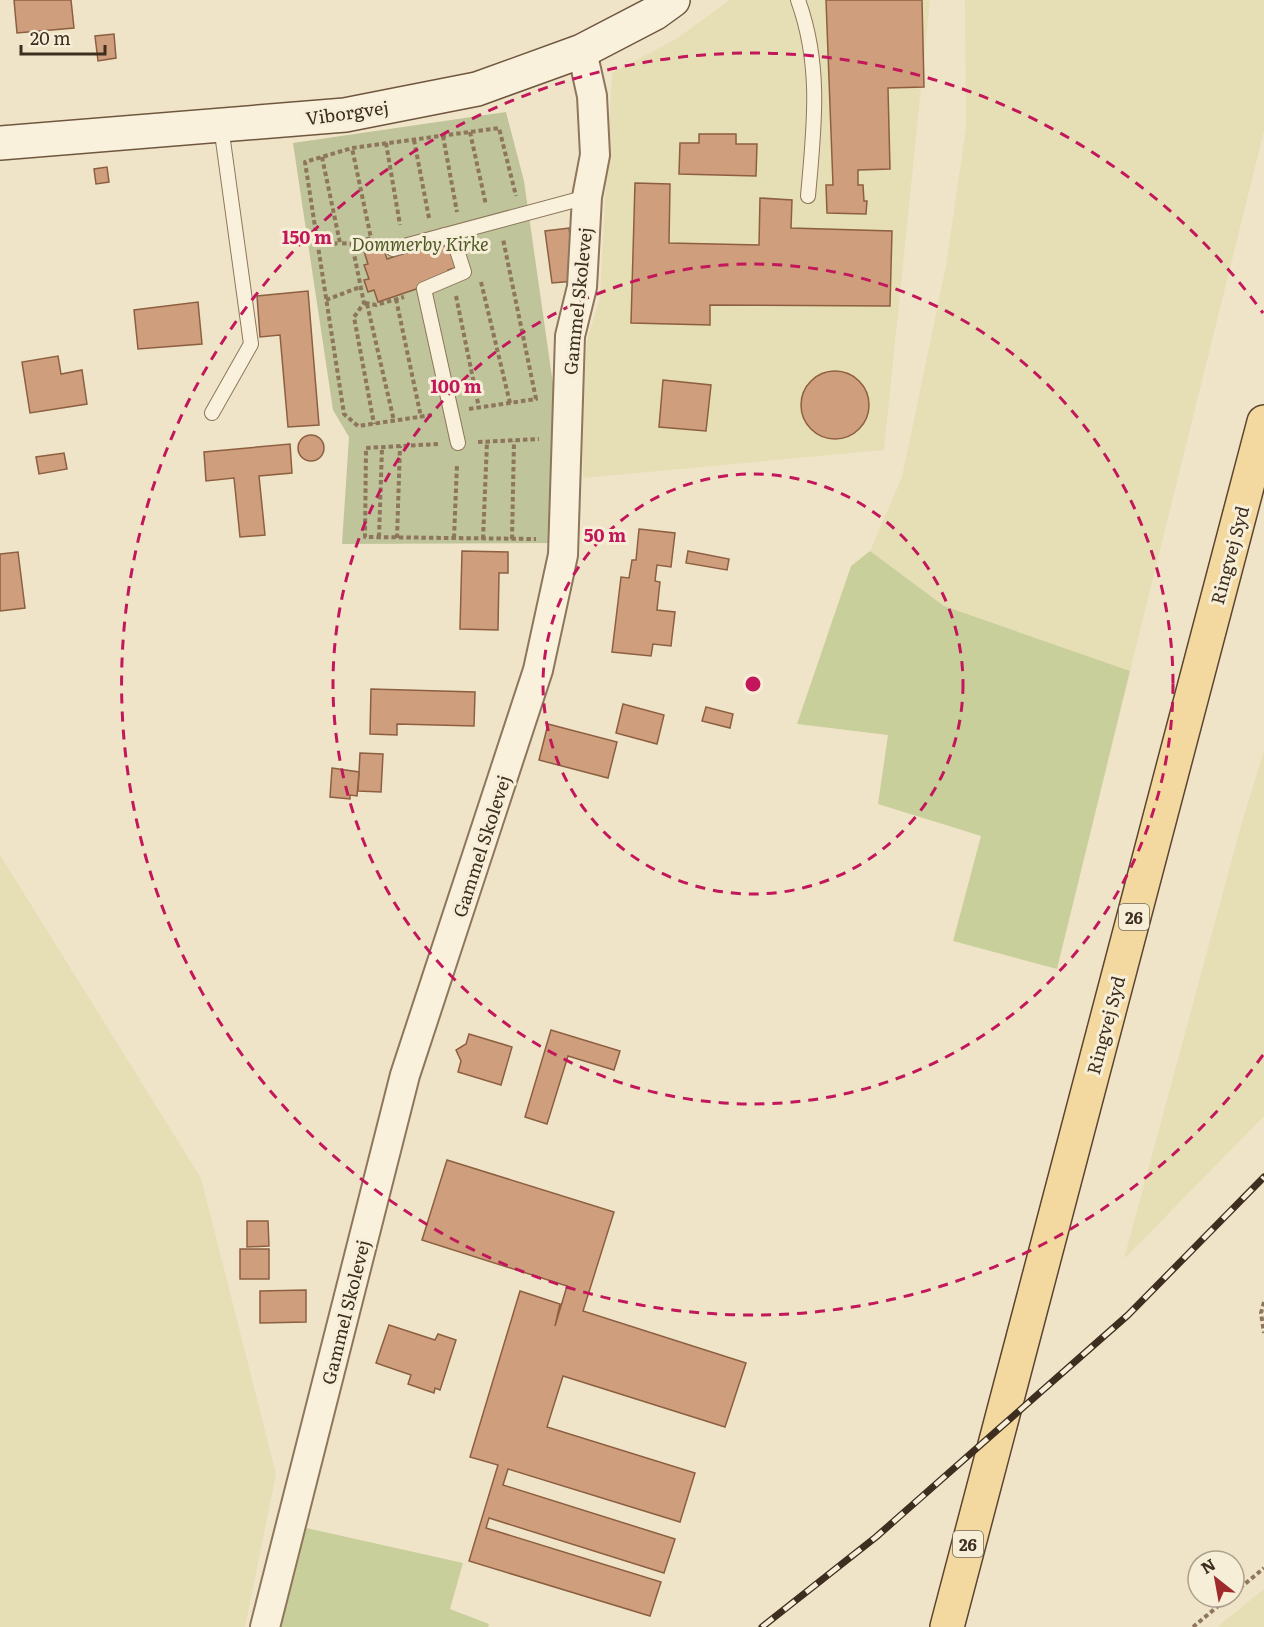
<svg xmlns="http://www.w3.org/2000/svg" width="1264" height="1627" font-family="Literata,serif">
<rect width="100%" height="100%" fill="#f0e4c8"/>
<!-- farmland -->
<g fill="#e6deb5">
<polygon points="730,0 930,0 884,450 583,478 582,415 587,341 600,297 612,73 676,39"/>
<polygon points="965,0 1264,0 1264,131 1130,671 944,606 870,551 902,477 946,266 966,128"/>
<polygon points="1264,751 1264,1116 1124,1259 1242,822"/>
<polygon points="0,855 201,1178 276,1474 245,1627 0,1627"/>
<polygon points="1264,1589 1264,1627 1218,1627 1221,1624"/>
</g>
<!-- green -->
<g fill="#c9cf9b">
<polygon points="870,551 944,606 1130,671 1057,969 953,941 981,836 878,804 888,735 797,724 851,566"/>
<polygon points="302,1527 463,1563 450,1609 489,1624 488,1627 279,1627"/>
</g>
<!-- cemetery -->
<polygon fill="#bfc49a" points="506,112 524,181 556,405 552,543 342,544 349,437 333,410 293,143"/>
<!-- building -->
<g fill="#cf9f7d" stroke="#8d5f41" stroke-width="1.5">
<polygon points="14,0 71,0 74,28 17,33"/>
<polygon points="826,0 922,0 924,87 888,88 890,169 858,170 858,185 863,185 864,201 867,201 866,214 827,213 826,185 833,185"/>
<polygon points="114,34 116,58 98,61 95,36"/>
<polygon points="699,134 736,134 736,144 757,144 756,176 679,174 680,143 699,143"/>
<polygon points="107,167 109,182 96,184 94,169"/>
<polygon points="635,183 670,184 669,243 759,245 760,198 792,200 791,228 892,231 890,306 710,305 710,325 631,323"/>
<polygon points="569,228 575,281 552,283 545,231"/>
<polygon points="381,241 387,259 442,241 444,246 451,244 458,267 448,270 449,274 428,285 378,302 374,290 368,292 364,280 369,279 364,265 368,264 363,248"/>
<polygon points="308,291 319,425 288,427 280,335 260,337 257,296"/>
<polygon points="198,302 202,344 138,349 134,310"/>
<polygon points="58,356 61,374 82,370 87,404 30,413 22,362"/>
<circle cx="835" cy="405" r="34"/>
<polygon points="663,380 711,385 706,431 659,427"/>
<circle cx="311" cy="448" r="13"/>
<polygon points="290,444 292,473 259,476 265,535 240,537 234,478 206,481 204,452"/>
<polygon points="64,453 67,469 39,474 36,457"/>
<polygon points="639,529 675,533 671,567 657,565 655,581 660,582 657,610 675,612 671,646 653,644 651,656 612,652 621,577 629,578 632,560 636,560"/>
<polygon points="462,551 508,552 508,573 499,573 498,630 460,629"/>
<polygon points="688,551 729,559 727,570 686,563"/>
<polygon points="18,552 25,608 0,611 0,554"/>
<polygon points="371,689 475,692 474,726 397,724 397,735 370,734"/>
<polygon points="623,704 664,715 657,744 616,733"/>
<polygon points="706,707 733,714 730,728 702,721"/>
<polygon points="548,724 617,742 608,778 539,760"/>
<polygon points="360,753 383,754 381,792 358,791"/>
<polygon points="332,768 359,772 357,796 350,795 350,799 330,797"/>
<polygon points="551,1030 620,1051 614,1070 568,1056 547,1124 525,1117"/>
<polygon points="469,1034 512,1047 501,1085 458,1072 461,1061 456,1050 466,1044"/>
<polygon points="447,1160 614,1212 583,1311 746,1363 725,1427 563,1376 547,1427 695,1473 680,1522 508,1469 503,1485 675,1539 664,1573 489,1518 486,1528 661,1582 650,1616 469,1561 498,1465 470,1457 520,1291 560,1304 555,1326 567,1286 422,1240"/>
<polygon points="247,1221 268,1221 269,1246 247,1247"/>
<rect x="240" y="1249" width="29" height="30"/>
<polygon points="306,1290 306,1322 260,1323 260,1291"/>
<polygon points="389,1325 435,1340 438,1334 456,1340 440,1390 435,1388 434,1393 408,1384 411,1375 376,1363"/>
</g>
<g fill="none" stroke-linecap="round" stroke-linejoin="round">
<defs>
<g id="lane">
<path d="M798 0C822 66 814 128 808 196"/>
<polyline points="445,235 456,247 464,272 424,289 458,443"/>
<polyline points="393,249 587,197"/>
<polyline points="212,413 251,344 221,126"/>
</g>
<polyline id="street" points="265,1627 405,1075 538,670 563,555 570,336 582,287 587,197 595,155 592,96 582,51"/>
<polyline id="secondary" points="0,143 345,115 477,89 582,51 655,13 673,0"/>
<polyline id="primary" points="947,1627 1264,422"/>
</defs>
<!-- lane casing -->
<use href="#lane" stroke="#8d765c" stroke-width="16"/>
<!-- street casing -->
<use href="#street" stroke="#8d765c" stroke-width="32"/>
<!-- secondary casing -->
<use href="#secondary" stroke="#6f573f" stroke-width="36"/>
<!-- primary casing -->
<use href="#primary" stroke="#5b4430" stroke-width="36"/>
<!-- path -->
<g stroke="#8d765c" stroke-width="4" stroke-dasharray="4.5 3" stroke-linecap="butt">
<polyline points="470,132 486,205"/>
<polyline points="443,136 457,212"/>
<polyline points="414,140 429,218"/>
<polyline points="386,143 400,225"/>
<polyline points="322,157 340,243 352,244 364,303 354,317 374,424"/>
<polyline points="352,244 371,238 352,148"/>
<polyline points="318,245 340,243"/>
<polyline points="481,282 510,403"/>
<polyline points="456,296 479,408"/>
<polyline points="396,299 421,417"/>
<polyline points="326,300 360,287"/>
<polyline points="365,303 376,305 404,297"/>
<polyline points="367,304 394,421"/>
<polyline points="469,409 536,399 503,239"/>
<polyline points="432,415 358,426 344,414 305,162 352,148 499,128 516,196"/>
<polyline points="478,442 539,439"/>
<polyline points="438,444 366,448 365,537 536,539"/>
<polyline points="379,537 382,448"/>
<polyline points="397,538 400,446"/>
<polyline points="454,538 457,464"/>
<polyline points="483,539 487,442"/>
<polyline points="512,539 514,441"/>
<polyline points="1264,1302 1261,1313 1264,1333"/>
<polyline points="1234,1593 1264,1568"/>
<polyline points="1193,1627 1229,1597"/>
</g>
<!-- lane -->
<use href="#lane" stroke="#faf1dc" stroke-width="14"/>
<!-- street -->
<use href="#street" stroke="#faf1dc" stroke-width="28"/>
<!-- secondary -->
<use href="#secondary" stroke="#faf1dc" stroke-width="33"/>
<!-- primary -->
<use href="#primary" stroke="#f3d9a0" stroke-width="33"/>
<defs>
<polyline id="rail" points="762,1627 876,1537 1128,1315 1264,1177"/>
</defs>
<!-- rail casing -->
<use href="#rail" stroke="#3d2e20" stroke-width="7"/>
<!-- rail -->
<use href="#rail" stroke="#f7eed8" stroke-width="4.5" stroke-dasharray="14" stroke-linecap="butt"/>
</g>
<!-- distance rings -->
<g fill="none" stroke="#c2185b" stroke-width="3" stroke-dasharray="10 8">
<circle cx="753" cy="684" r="210"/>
<circle cx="753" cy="684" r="420"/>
<path d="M1263 1055A631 631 0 1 1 1263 313"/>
</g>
<g text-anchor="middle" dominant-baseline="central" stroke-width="6" stroke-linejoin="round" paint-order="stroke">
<!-- shield labels -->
<g fill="#f7eed8" stroke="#756857" stroke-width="1.5">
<rect x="1119" y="904" width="30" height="26" rx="4.5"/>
<rect x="953" y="1531" width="30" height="26" rx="4.5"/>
</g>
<g font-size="16" font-weight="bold" fill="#3d2e20">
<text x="1134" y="917">26</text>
<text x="968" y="1544">26</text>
</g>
<!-- street labels -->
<g font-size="18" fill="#3d2e20" stroke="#f7eed8">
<text transform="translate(347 112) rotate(-8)">Viborgvej</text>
<text transform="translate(577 301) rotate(-84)">Gammel Skolevej</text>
<text transform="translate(1229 555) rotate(-75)">Ringvej Syd</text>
<text transform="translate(481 846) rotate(-72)">Gammel Skolevej</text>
<text transform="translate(1105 1025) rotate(-75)">Ringvej Syd</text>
<text transform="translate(345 1312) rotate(-76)">Gammel Skolevej</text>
</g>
<!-- park labels -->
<g font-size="18" font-style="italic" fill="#4d5a26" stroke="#f7eed8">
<text x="420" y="243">Dommerby Kirke</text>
</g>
</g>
<circle cx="753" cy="684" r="9" fill="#c2185b" stroke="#f7eed8" stroke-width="3"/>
<g font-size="18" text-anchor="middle" font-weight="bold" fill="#c2185b" stroke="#f7eed8" stroke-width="6" stroke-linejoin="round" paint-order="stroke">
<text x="307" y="244">150 m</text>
<text x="456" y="393">100 m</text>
<text x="605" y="542">50 m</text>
</g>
<!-- north arrow -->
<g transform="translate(1216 1579) rotate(329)"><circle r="28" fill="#f7eed8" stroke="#ada18e" stroke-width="1.5"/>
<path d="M0-4.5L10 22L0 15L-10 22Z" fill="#9e2a2b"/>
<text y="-9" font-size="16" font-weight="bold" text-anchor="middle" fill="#3d2e20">N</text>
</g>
<!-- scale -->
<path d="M21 45v9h84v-9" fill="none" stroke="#3d2e20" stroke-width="3"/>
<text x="30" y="45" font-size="18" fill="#3d2e20" stroke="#f7eed8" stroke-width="4.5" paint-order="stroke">20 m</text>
</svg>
